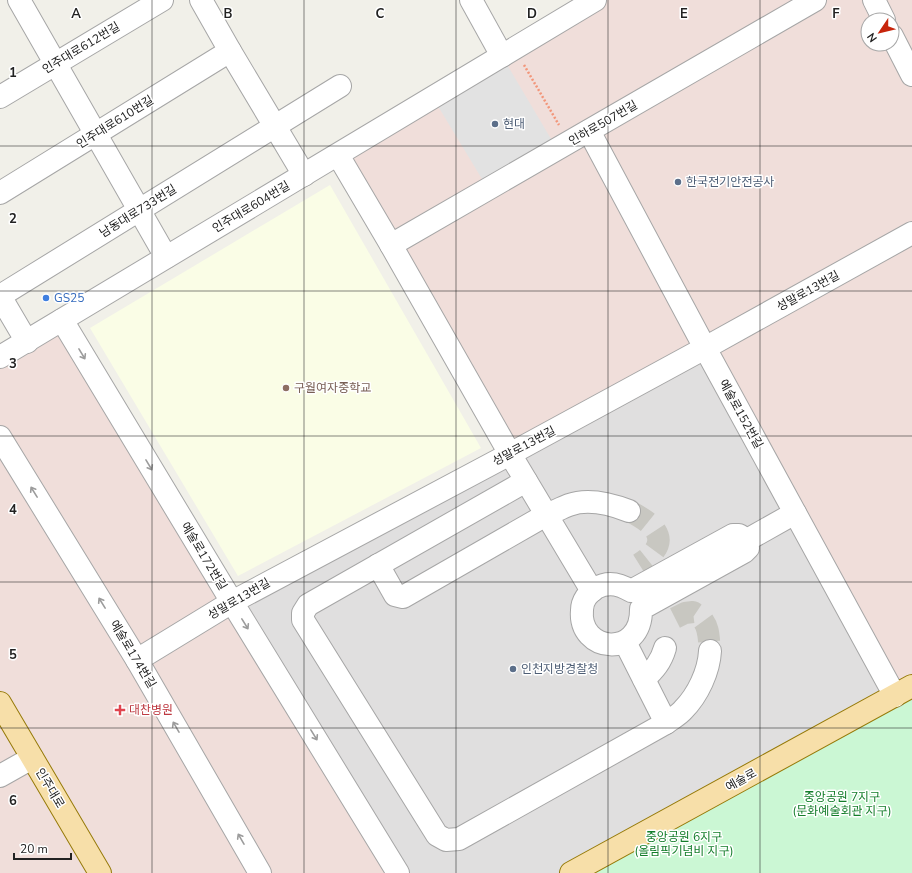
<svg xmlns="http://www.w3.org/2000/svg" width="912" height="873" font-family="'Nunito Sans','Noto Sans KR',sans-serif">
<rect width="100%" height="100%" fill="#f1f0e9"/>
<!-- residential -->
<polygon fill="#e0dfdf" points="705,348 895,696 571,873 396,873 232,602"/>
<!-- commercial -->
<g fill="#f0deda" fill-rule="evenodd">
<path d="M597 0H912V686L895 696 705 349 510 454 338 155ZM868 20H892V44H868Z"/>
<polygon points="62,320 396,873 0,873 0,358"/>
</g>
<!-- education -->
<polygon fill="#fafde6" points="330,185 481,448 238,576 90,328"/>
<!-- park -->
<polygon fill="#cbf7d4" points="912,686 912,873 571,873"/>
<!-- parking -->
<polygon fill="#e2e2e2" points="502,56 557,149 488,189 433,98"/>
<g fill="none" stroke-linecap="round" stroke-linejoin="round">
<!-- minor-tunnel -->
<g stroke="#c8c7c1" stroke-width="22" stroke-dasharray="22 11" stroke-linecap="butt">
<path d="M629 511C658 525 673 543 639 564"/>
<path d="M675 618 685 613 693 612C710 622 708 633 710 651"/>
</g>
<defs>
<g id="minor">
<polyline points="19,0 166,257"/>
<polyline points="201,0 230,51 304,175"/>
<polyline points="471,0 502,56"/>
<polyline points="874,0 884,20"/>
<polyline points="892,36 912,75"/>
<polyline points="0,97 162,0"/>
<polyline points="589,131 705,348 895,696"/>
<polyline points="338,155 391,245 510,454 592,591"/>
<polyline points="0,193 230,51"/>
<polyline points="391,245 815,0"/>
<polyline points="0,296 340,86"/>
<polyline points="0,296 27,342"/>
<polyline points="62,320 232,602 398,873"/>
<polyline points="0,357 595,0"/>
<polyline points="0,437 137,660 260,873"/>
<path d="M526 481 308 605 303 613V620L437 835 446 840 459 839 666 723C671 719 679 715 683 710 698 695 709 671 710 651"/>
<path d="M733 535H739L747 540 748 548 744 552 641 609C642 659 578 653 582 610 582 601 588 593 596 588 608 581 620 584 631 591Z"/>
<polyline points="747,540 795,513"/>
<path d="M378 565 395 595 403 597 546 515C554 512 561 508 569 505 588 498 611 504 629 511"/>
<polyline points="625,642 666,723"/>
<polyline points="137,660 232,602 510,454 705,348 912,233"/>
<path d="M644 679C654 670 661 662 665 648"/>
<polyline points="0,776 32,758"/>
</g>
<g id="major">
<polyline points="0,703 100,873"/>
<polyline points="571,873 912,686"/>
</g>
</defs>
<!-- minor casing -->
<use href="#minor" stroke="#a6a6a6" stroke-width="24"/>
<!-- major casing -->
<use href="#major" stroke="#967a09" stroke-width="24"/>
<!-- path -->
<polyline stroke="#f2967a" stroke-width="2.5" stroke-dasharray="2 2" stroke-linecap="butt" points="524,65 559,125"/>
<!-- minor -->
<use href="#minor" stroke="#fff" stroke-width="22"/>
<!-- major -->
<use href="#major" stroke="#f7dfa9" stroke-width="22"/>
</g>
<!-- one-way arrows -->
<defs><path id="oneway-shaft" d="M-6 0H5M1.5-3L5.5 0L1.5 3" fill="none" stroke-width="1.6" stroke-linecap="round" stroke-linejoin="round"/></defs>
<g stroke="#9c9c9c">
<use href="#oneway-shaft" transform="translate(82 354) rotate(59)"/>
<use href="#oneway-shaft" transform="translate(149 465) rotate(59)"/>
<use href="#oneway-shaft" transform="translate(34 492) rotate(-122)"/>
<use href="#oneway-shaft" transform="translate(102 603) rotate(-122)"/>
<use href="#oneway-shaft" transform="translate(245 624) rotate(58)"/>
<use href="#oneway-shaft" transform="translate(176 727) rotate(-120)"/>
<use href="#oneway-shaft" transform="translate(314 735) rotate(58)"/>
<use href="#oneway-shaft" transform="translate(241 839) rotate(-120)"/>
</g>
<!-- grid -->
<path fill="none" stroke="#222" stroke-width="1" stroke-opacity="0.55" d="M152 0V873M304 0V873M456 0V873M608 0V873M760 0V873M0 146H912M0 291H912M0 436H912M0 582H912M0 728H912"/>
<!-- markers -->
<g fill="#5c6f8a" stroke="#fff" stroke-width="1.5">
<circle cx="495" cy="124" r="4"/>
<circle cx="678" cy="182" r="4"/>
<circle cx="513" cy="669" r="4"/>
</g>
<circle fill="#3f7fe0" stroke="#fff" stroke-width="1.5" cx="46" cy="298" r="4"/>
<circle fill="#8d6e63" stroke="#fff" stroke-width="1.5" cx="286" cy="388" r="4"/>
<path fill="#e0444e" stroke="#fff" stroke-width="1.5" d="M118 704h4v4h4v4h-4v4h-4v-4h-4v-4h4z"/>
<g text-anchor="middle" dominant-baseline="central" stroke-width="3" stroke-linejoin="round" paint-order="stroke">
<!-- street labels -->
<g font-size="12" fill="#222" stroke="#fff">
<text transform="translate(81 48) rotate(-31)">인주대로612번길</text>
<text transform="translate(115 122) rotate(-32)">인주대로610번길</text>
<text transform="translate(603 123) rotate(-30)">인하로507번길</text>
<text transform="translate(251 207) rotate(-31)">인주대로604번길</text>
<text transform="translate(138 211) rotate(-32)">남동대로733번길</text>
<text transform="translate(808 291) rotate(-29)">성말로13번길</text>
<text transform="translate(741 414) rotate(61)">예술로152번길</text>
<text transform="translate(524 446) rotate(-28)">성말로13번길</text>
<text transform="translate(204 556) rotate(59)">예술로172번길</text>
<text transform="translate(239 599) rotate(-30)">성말로13번길</text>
<text transform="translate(133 654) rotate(59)">예술로174번길</text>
<text transform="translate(741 780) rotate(-29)">예술로</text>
<text transform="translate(50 788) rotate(59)">인주대로</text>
</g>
<!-- service labels -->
<g font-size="12" fill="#4e5e75" stroke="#fff" text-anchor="start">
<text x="503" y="124">현대</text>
<text x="686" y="182">한국전기안전공사</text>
<text x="521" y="669">인천지방경찰청</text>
</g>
<!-- shop labels -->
<g font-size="12" fill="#366cbe" stroke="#fff" text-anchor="start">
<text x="54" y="298">GS25</text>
</g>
<!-- education labels -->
<g font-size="12" fill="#785e54" stroke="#fff" text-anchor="start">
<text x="294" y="388">구월여자중학교</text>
</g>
<!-- health labels -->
<g font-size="12" fill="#be3a42" stroke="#fff" text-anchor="start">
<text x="129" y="710">대찬병원</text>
</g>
<!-- park labels -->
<g font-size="12" fill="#137d2a" stroke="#fff">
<text x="842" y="797">중앙공원 7지구<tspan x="842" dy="14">(문화예술회관 지구)</tspan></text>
<text x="684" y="837">중앙공원 6지구<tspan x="684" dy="14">(올림픽기념비 지구)</tspan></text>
</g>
</g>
<g font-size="13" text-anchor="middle" font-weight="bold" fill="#222" stroke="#fff" stroke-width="3" stroke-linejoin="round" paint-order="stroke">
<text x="76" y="18">A</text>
<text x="228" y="18">B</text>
<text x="380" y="18">C</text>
<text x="532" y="18">D</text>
<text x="684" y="18">E</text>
<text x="836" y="18">F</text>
<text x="13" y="77">1</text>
<text x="13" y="223">2</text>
<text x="13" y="368">3</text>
<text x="13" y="514">4</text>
<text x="13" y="659">5</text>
<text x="13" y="805">6</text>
</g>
<!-- north arrow -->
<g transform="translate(880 32) rotate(235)"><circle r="19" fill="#ffffff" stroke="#a7a7a7"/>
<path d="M0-3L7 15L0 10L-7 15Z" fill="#c7250c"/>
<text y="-6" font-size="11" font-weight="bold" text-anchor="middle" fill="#222222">N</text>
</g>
<!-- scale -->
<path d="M14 853v6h57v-6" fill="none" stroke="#222222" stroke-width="2"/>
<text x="20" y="853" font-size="12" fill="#222222" stroke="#ffffff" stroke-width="3" paint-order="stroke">20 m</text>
</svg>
